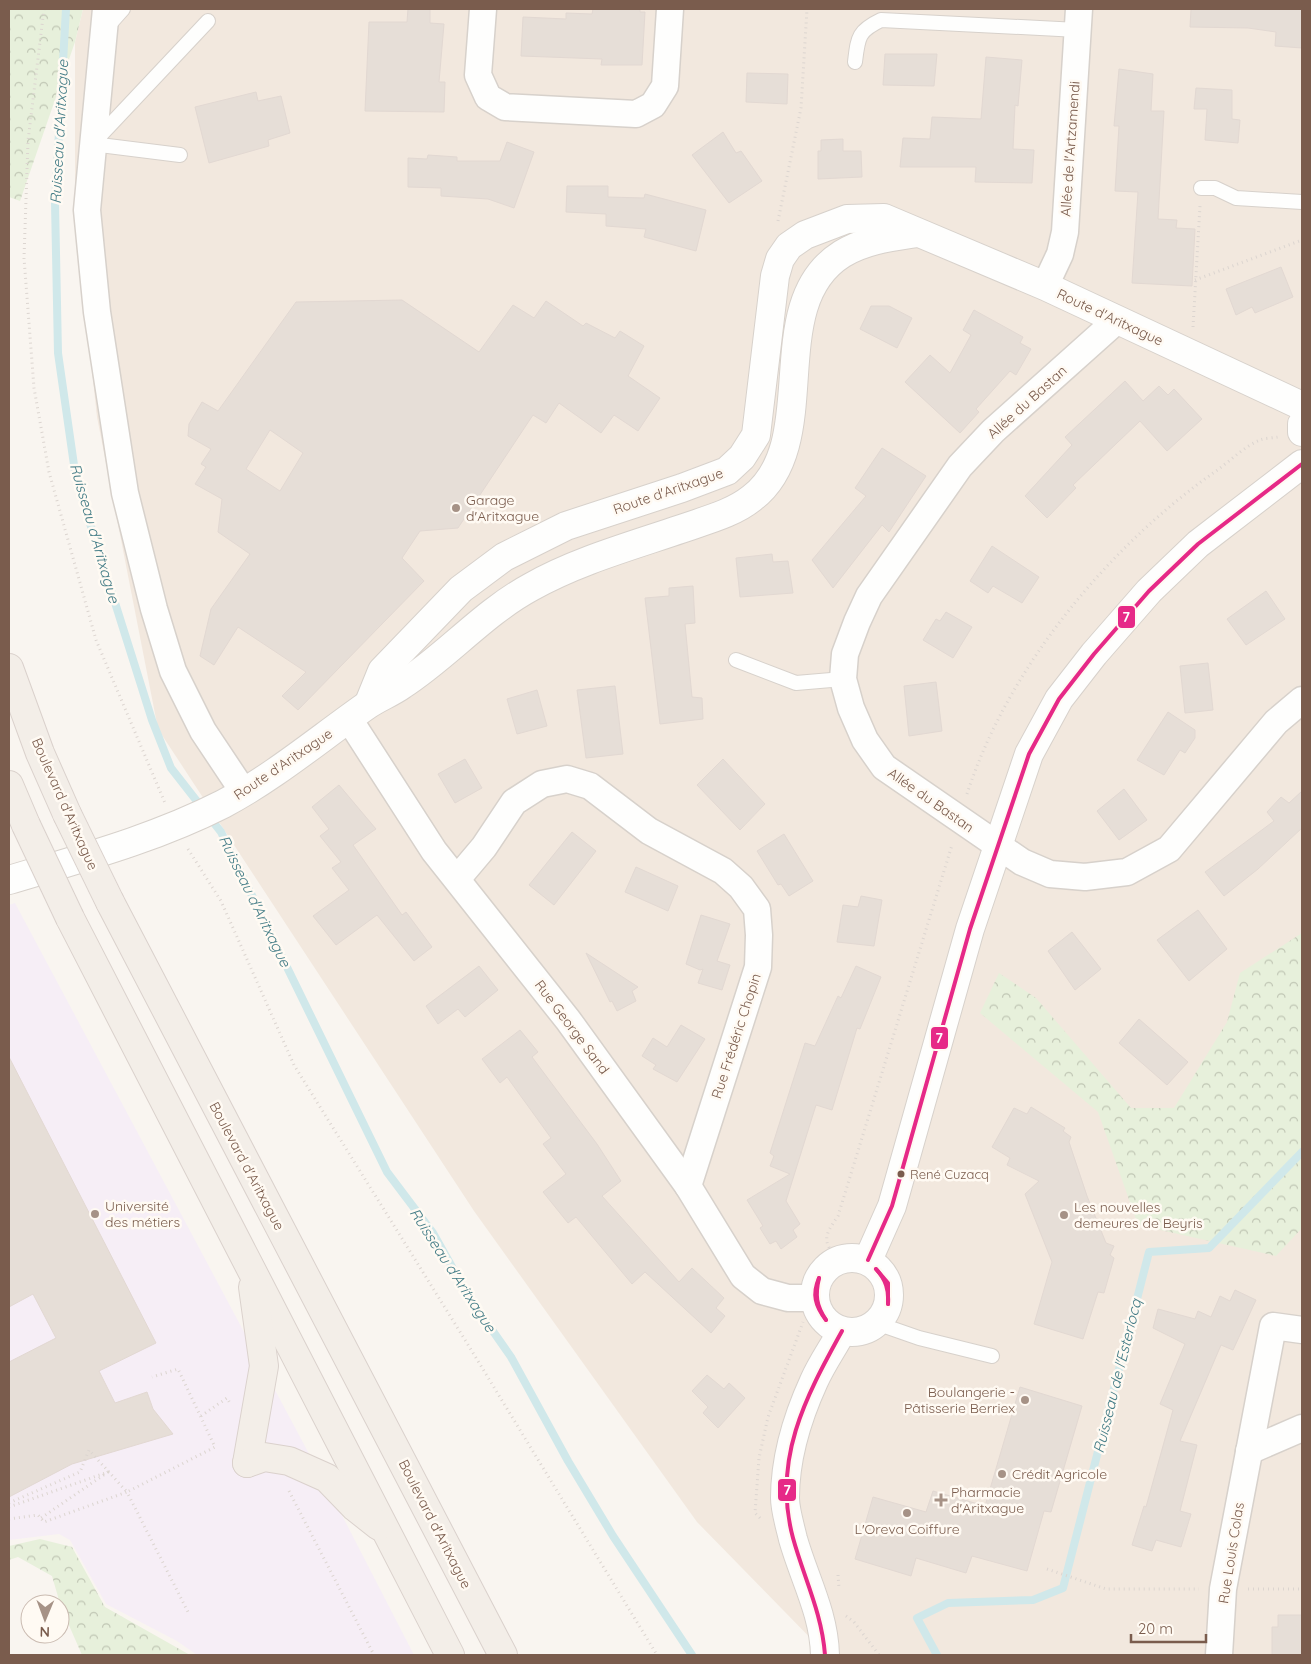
<svg xmlns="http://www.w3.org/2000/svg" width="1311" height="1664" font-family="Quicksand,sans-serif">
<defs>
<pattern id="forest-crowns" width="20" height="18" patternUnits="userSpaceOnUse" patternTransform="scale(1.25)"><rect width="20" height="18" fill="#e7f0db"/><path d="M2 6a3 3 0 1 1 6 0M12 15a3 3 0 1 1 6 0" fill="none" stroke="#c0c6b4"/></pattern>
</defs>
<rect width="100%" height="100%" fill="#f9f5f0"/>
<!-- residential -->
<polygon fill="#f2e8de" points="83,9 1302,9 1302,1655 827,1655 697,1522 474,1211 158,729 97,417 75,212 75,42"/>
<!-- education -->
<polygon fill="#f6eef6" points="15,903 346,1523 414,1655 197,1655 177,1641 106,1604 70,1540 59,1534 9,1540 9,905"/>
<!-- forest -->
<g fill="url(#forest-crowns)">
<polygon points="9,9 83,9 75,42 20,201 9,197"/>
<polygon points="1302,933 1302,1228 1276,1256 1138,1225 1098,1112 980,1013 999,973 1036,998 1131,1108 1174,1108 1227,1022 1240,973"/>
<polygon points="40,1539 72,1547 105,1607 190,1655 82,1655 61,1607 52,1576 18,1557 9,1560 9,1546"/>
</g>
<g fill="none" stroke-linecap="round" stroke-linejoin="round">
<!-- stream -->
<g stroke="#d0e8ea" stroke-width="8">
<polyline points="66,9 55,203 58,353 76,479 152,720 171,768 221,832 387,1172 433,1233 469,1297 511,1357 568,1461 613,1536 692,1655"/>
<polyline points="937,1655 917,1618 948,1603 1033,1600 1063,1588 1149,1252 1209,1248 1302,1152"/>
</g>
</g>
<!-- building -->
<g fill="#e6ded7" stroke="#e2d8d2" fill-rule="evenodd">
<polygon points="408,9 430,9 430,23 444,24 439,82 445,82 444,112 365,111 369,22 407,22"/>
<polygon points="593,9 640,9 640,12 645,12 642,65 601,65 602,59 521,56 523,17 566,19 566,13 592,14"/>
<polygon points="1191,9 1302,9 1302,48 1275,46 1276,32 1248,28 1190,27"/>
<polygon points="885,54 937,54 934,86 883,85"/>
<polygon points="986,57 1022,60 1018,106 1015,105 1013,149 1034,150 1032,183 975,182 976,167 900,167 903,138 930,139 932,117 981,119"/>
<polygon points="1119,69 1153,74 1151,111 1164,111 1158,219 1177,220 1176,228 1195,229 1192,286 1132,283 1138,192 1115,191 1119,126 1114,126"/>
<polygon points="747,73 788,74 787,104 746,102"/>
<polygon points="1196,88 1232,90 1232,119 1240,120 1238,143 1205,140 1207,109 1194,109"/>
<polygon points="256,92 258,101 281,96 290,133 268,140 269,146 209,163 195,107"/>
<polygon points="723,132 736,153 741,151 762,181 729,203 692,155"/>
<polygon points="843,139 843,151 861,151 862,177 818,179 818,151 821,151 821,140"/>
<polygon points="507,142 534,152 514,208 488,199 441,196 441,188 408,187 408,158 427,159 428,155 457,157 457,161 500,161"/>
<polygon points="567,186 608,186 608,197 644,198 645,194 706,210 696,251 644,237 646,229 606,226 606,214 566,212"/>
<polygon points="1281,267 1293,297 1255,313 1252,307 1236,315 1226,289"/>
<path d="M402 300 479 352 513 305 534 318 546 301 583 326 586 323 615 338 620 331 644 346 628 376 660 398 638 431 614 415 601 433 559 403 546 423 533 415 458 528 420 531 402 558 424 581 298 710 282 696 306 672 238 627 214 665 200 656 211 609 250 554 218 532 222 499 195 484 206 467 201 464 211 449 188 436 189 424 202 402 218 411 296 302ZM270 430 303 453 280 491 246 469Z"/>
<polygon points="871,306 889,306 912,318 897,348 860,329"/>
<polygon points="974,310 1023,337 1020,343 1031,349 1016,375 1010,371 976,409 979,412 960,433 905,382 930,355 950,373 971,335 963,330"/>
<polygon points="1125,381 1143,401 1159,386 1168,395 1174,389 1202,419 1167,451 1140,421 1073,485 1076,488 1047,518 1025,496 1072,445 1065,437"/>
<polygon points="882,448 926,476 889,532 882,525 833,588 812,560 866,496 855,488"/>
<polygon points="992,546 1039,577 1022,603 993,586 988,593 970,581"/>
<polygon points="772,554 773,562 788,561 793,593 740,597 736,558"/>
<polygon points="693,586 695,623 685,624 692,697 702,698 703,719 660,724 645,598 669,596 669,588"/>
<polygon points="1266,591 1285,619 1246,645 1227,619"/>
<polygon points="946,612 972,627 953,658 923,640 936,619 940,621"/>
<polygon points="1208,663 1213,710 1185,713 1180,666"/>
<polygon points="936,682 942,731 909,736 904,686"/>
<polygon points="615,686 623,754 586,758 577,690"/>
<polygon points="537,690 547,726 517,734 507,699"/>
<polygon points="1168,712 1195,730 1195,738 1185,753 1180,750 1164,775 1137,760"/>
<polygon points="465,759 482,788 455,803 438,774"/>
<polygon points="723,759 765,804 740,830 697,785"/>
<polygon points="339,785 376,829 353,845 402,915 406,912 432,947 414,961 377,915 336,945 313,916 349,890 332,868 341,862 320,836 329,829 312,807"/>
<polygon points="1124,789 1147,820 1119,840 1097,811"/>
<polygon points="1302,791 1302,828 1258,869 1224,896 1205,872 1274,821 1267,812 1281,797 1289,803"/>
<polygon points="572,832 596,851 554,905 529,885"/>
<polygon points="784,834 813,881 789,896 781,884 778,885 757,851"/>
<polygon points="636,867 678,886 668,911 625,892"/>
<polygon points="861,896 882,900 874,946 837,942 843,905 858,907"/>
<polygon points="1198,910 1227,949 1189,981 1157,940"/>
<polygon points="701,915 730,924 717,961 730,965 722,990 698,983 703,969 700,970 686,964"/>
<polygon points="1072,932 1101,969 1075,990 1048,951"/>
<polygon points="586,953 638,987 632,991 636,1001 617,1011 612,1001 610,1002"/>
<polygon points="479,966 498,990 465,1017 458,1009 438,1024 426,1006"/>
<polygon points="856,966 881,977 860,1029 857,1028 832,1110 816,1105 786,1201 800,1224 793,1230 797,1237 781,1249 776,1241 770,1244 760,1228 763,1226 747,1200 790,1174 770,1166 774,1156 770,1153 805,1043 815,1046 838,996 841,998"/>
<polygon points="1139,1019 1188,1062 1167,1085 1119,1043"/>
<polygon points="681,1025 705,1039 677,1082 653,1069 656,1065 642,1056 653,1038 667,1047"/>
<polygon points="520,1030 538,1052 532,1057 597,1144 621,1181 602,1196 679,1282 692,1268 724,1298 716,1308 725,1316 711,1333 645,1272 632,1284 576,1217 568,1223 543,1192 566,1174 543,1144 551,1138 507,1077 500,1083 482,1059"/>
<polygon points="9,1057 156,1343 99,1371 115,1403 147,1392 153,1409 173,1434 72,1464 9,1497 9,1362 56,1338 33,1294 9,1307"/>
<polygon points="1031,1107 1065,1128 1063,1131 1071,1137 1069,1142 1087,1196 1106,1243 1114,1246 1110,1255 1114,1258 1104,1293 1098,1292 1083,1339 1034,1324 1052,1262 1025,1194 1039,1181 1007,1165 1010,1158 992,1147 1014,1108 1027,1114"/>
<polygon points="1235,1290 1256,1300 1233,1350 1221,1345 1180,1441 1197,1445 1180,1511 1191,1514 1181,1547 1156,1540 1152,1551 1132,1545 1144,1506 1146,1507 1173,1410 1160,1404 1185,1344 1153,1328 1158,1309 1195,1319 1198,1311 1211,1317 1220,1296 1230,1301"/>
<polygon points="707,1375 724,1389 729,1383 745,1398 718,1428 703,1413 708,1407 692,1391"/>
<polygon points="1020,1387 1082,1406 1051,1512 1044,1511 1027,1571 972,1556 966,1573 916,1558 911,1576 855,1559 873,1497 926,1512 933,1491 985,1506"/>
<polygon points="1278,1615 1302,1615 1302,1655 1272,1655 1272,1627 1278,1627"/>
</g>
<g fill="none" stroke-linecap="round" stroke-linejoin="round">
<defs>
<g id="service">
<polyline points="107,27 123,9"/>
<path d="M855 62C858 37 858 31 881 20L1078 30"/>
<polyline points="96,140 208,21"/>
<polyline points="92,144 180,155"/>
<polyline points="1201,188 1215,188 1236,198 1302,202"/>
<polyline points="736,660 796,683 843,679"/>
<polyline points="876,1323 919,1338 992,1356"/>
</g>
<g id="minor">
<polyline points="106,9 87,210 97,312 125,493 154,609 173,671 203,731 243,791"/>
<polyline points="483,9 478,75 488,97 505,107 636,114 653,105 665,86 670,9"/>
<polyline points="1045,286 1060,254 1065,232 1079,9"/>
<polyline points="1116,321 993,431 960,466 869,596 857,622 845,654 843,679 851,708 865,740 884,767 1022,862 1050,874 1085,877 1127,872 1169,849 1276,722 1302,700"/>
<polyline points="349,719 434,851 568,1020 688,1186 743,1276 762,1291 788,1298 815,1298"/>
<polyline points="457,879 484,847 514,802 542,784 567,779 590,786 649,831 723,871 741,887 757,909 759,935 758,967 688,1186"/>
<polyline points="1249,1451 1302,1428"/>
<polyline points="1219,1655 1223,1589 1273,1326 1302,1330"/>
</g>
<g id="tertiary">
<polyline points="1302,424 1302,432"/>
<polyline points="369,703 382,671 461,589 504,557 566,526 682,488 727,471 742,457 756,435 775,276 780,259 789,246 805,235 847,219 884,218 1045,286 1302,406"/>
<path d="M9 880C82 858 154 839 223 804 274 777 319 739 366 706 377 698 391 693 402 685 447 656 483 613 531 587 577 561 631 546 681 529 706 520 732 514 752 498 825 442 761 305 842 254 865 240 891 237 917 233"/>
<circle cx="852" cy="1295" r="37"/>
<polyline points="868,1260 892,1206 970,929 1029,754 1059,699 1094,654 1149,591 1198,544 1302,464"/>
<path d="M825 1655C824 1613 804 1578 793 1539 790 1526 785 1510 785 1498 785 1458 798 1416 814 1381 822 1363 833 1348 842 1331"/>
</g>
<g id="primary">
<polyline points="9,668 40,753 67,814"/>
<polyline points="9,785 26,825"/>
<polyline points="110,902 503,1655"/>
<polyline points="70,918 450,1655"/>
<polyline points="247,1463 264,1366 253,1287"/>
<polyline points="247,1463 264,1457 289,1461 327,1478 355,1507 379,1526"/>
</g>
</defs>
<!-- service casing -->
<use href="#service" stroke="#d7d1cb" stroke-width="16"/>
<!-- minor casing -->
<use href="#minor" stroke="#d7d1cb" stroke-width="29"/>
<!-- tertiary casing -->
<use href="#tertiary" stroke="#d7d1cb" stroke-width="30"/>
<!-- primary casing -->
<use href="#primary" stroke="#dad1cc" stroke-width="30"/>
<!-- path -->
<g stroke="#dcd5d0" stroke-width="3" stroke-dasharray="1 4" stroke-linecap="butt">
<polyline points="44,9 28,141 24,258 34,388 49,472 96,640 165,803"/>
<polyline points="778,221 801,108 807,9"/>
<polyline points="1195,280 1302,240"/>
<polyline points="1193,327 1200,206"/>
<path d="M967 794C1008 667 1109 546 1216 471 1230 461 1245 446 1260 440 1265 438 1273 438 1278 437"/>
<polyline points="188,849 221,901 294,1065 467,1343 657,1655"/>
<path d="M838 1260C822 1241 824 1236 838 1216L952 845"/>
<polyline points="201,1416 227,1398 231,1405"/>
<polyline points="289,1491 374,1655"/>
<polyline points="9,1503 80,1472 89,1450 127,1492 215,1447 178,1369 152,1377"/>
<polyline points="9,1507 108,1472 41,1518"/>
<polyline points="760,1518 755,1513 759,1458 768,1417 803,1322"/>
<polyline points="9,1519 38,1515 44,1522 127,1492 188,1612"/>
<polyline points="1047,1569 1106,1589 1199,1589"/>
<polyline points="838,1575 839,1588"/>
<polyline points="1248,1589 1302,1589"/>
<polyline points="846,1616 854,1622 879,1655"/>
</g>
<!-- service -->
<use href="#service" stroke="#fefefd" stroke-width="14"/>
<!-- minor -->
<use href="#minor" stroke="#fefefd" stroke-width="26"/>
<!-- tertiary -->
<use href="#tertiary" stroke="#fefefd" stroke-width="28"/>
<!-- primary -->
<use href="#primary" stroke="#f3eee8" stroke-width="28"/>
<defs>
<g id="primary-bridge">
<polyline points="67,814 110,902"/>
<polyline points="26,825 70,918"/>
</g>
</defs>
<!-- primary-bridge casing -->
<use href="#primary-bridge" stroke="#dad1cc" stroke-width="30" stroke-linecap="butt"/>
<!-- primary-bridge -->
<use href="#primary-bridge" stroke="#f3eee8" stroke-width="28"/>
<defs>
<g id="bus-1">
<polyline points="868,1260 892,1206 970,929 1029,754 1059,699 1094,654 1149,591 1198,544 1302,464"/>
<polyline points="876,1269 888,1283 888,1304"/>
<path d="M876 1269C886 1280 889 1290 888 1304"/>
<path d="M819 1278C815 1295 816 1305 826 1320"/>
<path d="M819 1278C812 1294 815 1306 826 1320"/>
<path d="M825 1655C822 1613 804 1578 793 1538 772 1460 805 1398 842 1331"/>
</g>
</defs>
<!-- bus-1 casing -->
<use href="#bus-1" stroke="#fffaf3" stroke-width="8"/>
<!-- bus-1 -->
<use href="#bus-1" stroke="#e62987" stroke-width="4"/>
</g>
<!-- markers -->
<g fill="#a69286" stroke="#fffaf3" stroke-width="2">
<circle cx="456" cy="508" r="5"/>
<circle cx="95" cy="1214" r="5"/>
<circle cx="1064" cy="1215" r="5"/>
<circle cx="1025" cy="1400" r="5"/>
<circle cx="1002" cy="1474" r="5"/>
<path d="M938.5 1492.5h5v5h5v5h-5v5h-5v-5h-5v-5h5z"/>
<circle cx="907" cy="1513" r="5"/>
</g>
<circle fill="#7a5c4d" stroke="#fffaf3" stroke-width="2" cx="901" cy="1174" r="4.5"/>
<g text-anchor="middle" dominant-baseline="central" stroke-width="5" stroke-linejoin="round" paint-order="stroke">
<!-- bus labels -->
<g font-size="13" fill="#7a5c4d" stroke="#fffaf3" text-anchor="start">
<text x="910" y="1174">René Cuzacq</text>
</g>
<!-- street labels -->
<g font-size="14" fill="#7a5c4d" stroke="#fffaf3">
<text transform="translate(1070 149) rotate(-86)">Allée de l'Artzamendi</text>
<text transform="translate(1110 317) rotate(25)">Route d'Aritxague</text>
<text transform="translate(1027 402) rotate(-42)">Allée du Bastan</text>
<text transform="translate(668 491) rotate(-19)">Route d'Aritxague</text>
<text transform="translate(283 764) rotate(-34)">Route d'Aritxague</text>
<text transform="translate(931 800) rotate(35)">Allée du Bastan</text>
<text transform="translate(65 804) rotate(66)">Boulevard d'Aritxague</text>
<text transform="translate(572 1027) rotate(53)">Rue George Sand</text>
<text transform="translate(736 1036) rotate(-72)">Rue Frédéric Chopin</text>
<text transform="translate(247 1166) rotate(62)">Boulevard d'Aritxague</text>
<text transform="translate(435 1524) rotate(63)">Boulevard d'Aritxague</text>
<text transform="translate(1231 1553) rotate(-81)">Rue Louis Colas</text>
</g>
<!-- poi labels -->
<g font-size="14" fill="#7a5c4d" stroke="#fffaf3" text-anchor="start">
<text x="466" y="500">Garage<tspan x="466" dy="16">d'Aritxague</tspan></text>
<text x="105" y="1206">Université<tspan x="105" dy="16">des métiers</tspan></text>
<text x="1074" y="1207">Les nouvelles<tspan x="1074" dy="16">demeures de Beyris</tspan></text>
<text x="1015" y="1392" text-anchor="end">Boulangerie -<tspan x="1015" dy="16">Pâtisserie Berriex</tspan></text>
<text x="1012" y="1474">Crédit Agricole</text>
<text x="951" y="1492">Pharmacie<tspan x="951" dy="16">d'Aritxague</tspan></text>
<text x="907" y="1529" text-anchor="middle">L'Oreva Coiffure</text>
</g>
<!-- water labels -->
<g font-size="15" font-style="italic" fill="#437c86" stroke="#fffaf3">
<text transform="translate(59 132) rotate(-87)">Ruisseau d'Aritxague</text>
<text transform="translate(95 533) rotate(74)">Ruisseau d'Aritxague</text>
<text transform="translate(255 901) rotate(64)">Ruisseau d'Aritxague</text>
<text transform="translate(453 1270) rotate(57)">Ruisseau d'Aritxague</text>
<text transform="translate(1117 1376) rotate(-76)">Ruisseau de l'Esterlocq</text>
</g>
</g>
<g stroke="#fffaf3" stroke-width="2">
<rect x="1117" y="605" width="19" height="24" rx="5" fill="#e62987"/>
<rect x="930" y="1026" width="19" height="24" rx="5" fill="#e62987"/>
<rect x="777" y="1478" width="20" height="24" rx="5" fill="#e62987"/>
</g>
<g font-size="14" text-anchor="middle" font-weight="bold" fill="#fff">
<text x="1126" y="622">7</text>
<text x="939" y="1043">7</text>
<text x="787" y="1495">7</text>
</g>
<!-- border -->
<rect width="1311" height="1664" fill="none" stroke="#7a5c4d" stroke-width="20"/>
<!-- north arrow -->
<g transform="translate(45 1619) rotate(181)"><circle r="24" fill="#fffaf3" stroke="#cabbb1"/>
<path d="M0-4L9 19L0 12L-9 19Z" fill="#a69286"/>
<text y="-8" font-size="14" font-weight="bold" text-anchor="middle" fill="#7a5c4d">N</text>
</g>
<!-- scale -->
<path d="M1131 1634v8h75v-8" fill="none" stroke="#7a5c4d" stroke-width="2.5"/>
<text x="1138" y="1634" font-size="15" fill="#7a5c4d" stroke="#fffaf3" stroke-width="4" paint-order="stroke">20 m</text>
</svg>
